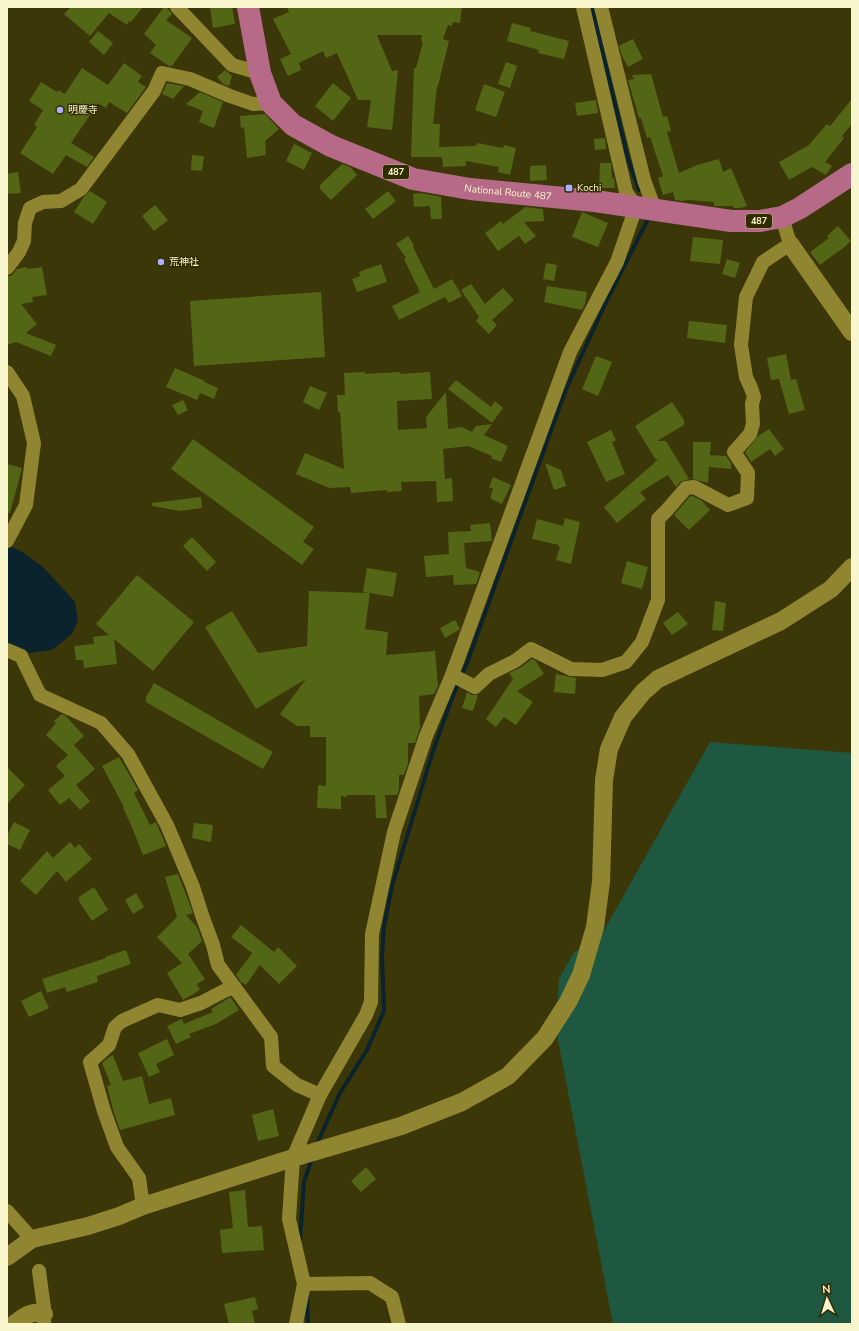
<svg xmlns="http://www.w3.org/2000/svg" width="859" height="1331" font-family="'Nunito Sans','Noto Sans JP',sans-serif">
<rect width="100%" height="100%" fill="#3c3708"/>
<!-- green -->
<polygon fill="#1e5840" points="710,742 852,753 852,1324 613,1324 556,1030 559,979 574,952 598,941"/>
<!-- water -->
<polygon fill="#0a232c" points="12,547 21,551 43,567 67,593 75,602 78,620 72,634 52,650 30,653 20,647 7,646 7,549"/>
<g fill="none" stroke-linecap="round" stroke-linejoin="round">
<!-- stream -->
<g stroke="#0a232c" stroke-width="4">
<polyline points="592,7 628,159 639,190"/>
<polyline points="316,1146 340,1093 367,1050 384,1011 382,957 384,927 392,886 433,751 452,698 467,663 566,389 608,298 647,221"/>
<polyline points="300,1240 304,1182 312,1158"/>
<polyline points="307,1296 308,1324"/>
</g>
</g>
<!-- building -->
<g fill="#536616">
<polygon points="71,7 143,7 131,22 129,21 127,25 109,13 90,36 64,14"/>
<polygon points="164,7 166,7 172,14 166,20 192,38 172,66 169,66 150,53 156,45 144,34"/>
<polygon points="210,7 232,7 235,24 213,28"/>
<polygon points="287,7 462,7 460,23 453,22 452,26 448,25 443,39 449,41 438,86 437,86 433,124 440,124 439,147 476,146 477,143 503,148 504,145 516,148 510,175 498,172 499,167 466,161 466,166 443,167 442,157 411,157 414,68 416,68 423,42 421,41 422,35 377,35 392,71 398,70 392,130 367,127 371,100 358,100 337,53 326,58 323,51 299,63 301,70 288,76 280,59 291,54 273,19 289,12"/>
<polygon points="512,23 531,28 530,31 569,41 564,59 538,53 539,50 507,41"/>
<polygon points="98,31 113,43 104,55 89,42"/>
<polygon points="633,39 643,59 628,67 622,56 619,46"/>
<polygon points="506,62 517,66 510,88 498,84"/>
<polygon points="124,63 142,76 138,82 146,87 127,113 109,102 106,108 98,103 71,143 94,157 87,167 66,155 53,174 20,153 37,127 34,125 43,110 29,101 41,82 57,92 58,90 65,94 82,68 108,85"/>
<polygon points="225,70 232,76 229,86 223,84 217,77"/>
<polygon points="651,74 663,117 667,116 671,131 667,132 679,173 697,165 719,159 723,172 731,168 747,206 740,208 734,208 733,206 714,206 714,202 689,200 682,201 675,200 673,192 663,195 658,178 663,176 650,137 647,138 641,118 639,118 628,80 634,79 632,75"/>
<polygon points="167,83 184,86 173,99 162,94"/>
<polygon points="333,83 351,98 333,121 315,106"/>
<polygon points="484,84 505,92 496,117 475,110"/>
<polygon points="200,92 223,102 214,128 199,122 203,111 186,104"/>
<polygon points="852,99 852,124 842,136 844,138 825,162 832,166 826,175 812,167 789,180 779,162 809,145 827,124 830,126"/>
<polygon points="596,100 598,113 577,116 575,103"/>
<polygon points="265,114 279,129 265,141 266,155 247,158 244,127 241,128 240,116"/>
<polygon points="605,138 606,149 595,150 594,139"/>
<polygon points="294,144 312,153 304,170 286,161"/>
<polygon points="192,155 204,156 202,171 191,170"/>
<polygon points="600,163 611,163 612,178 614,178 615,188 599,188"/>
<polygon points="342,164 350,167 357,175 331,200 320,189 320,185"/>
<polygon points="546,165 547,180 530,181 530,166"/>
<polygon points="18,172 21,193 7,194 7,174"/>
<polygon points="90,191 107,202 93,224 74,212 83,198"/>
<polygon points="388,191 396,201 373,219 365,209"/>
<polygon points="421,193 441,197 442,219 431,219 430,206 414,207 413,194"/>
<polygon points="155,205 168,220 154,231 142,216"/>
<polygon points="525,207 543,209 544,221 524,222 536,236 525,244 519,236 498,251 485,233 501,221 503,224"/>
<polygon points="582,212 608,223 598,247 572,237"/>
<polygon points="838,226 851,241 841,250 840,250 820,265 810,252 829,238 827,236"/>
<polygon points="408,236 414,245 413,247 434,289 452,279 462,296 449,303 445,297 399,320 392,306 420,292 404,259 406,258 396,244"/>
<polygon points="693,237 723,240 720,264 690,261"/>
<polygon points="727,259 740,263 735,278 722,274"/>
<polygon points="546,263 557,265 554,281 543,279"/>
<polygon points="381,264 387,282 357,292 352,279 360,276 359,272"/>
<polygon points="27,267 27,269 42,267 47,295 32,297 33,302 21,304 37,324 26,333 56,345 51,356 16,342 7,345 7,276 11,276 17,269"/>
<polygon points="471,284 485,304 503,288 514,300 492,320 497,325 489,334 476,321 479,317 461,290"/>
<polygon points="547,286 587,292 585,304 582,310 544,302"/>
<polygon points="321,292 325,357 194,366 190,301"/>
<polygon points="689,321 727,325 725,343 687,338"/>
<polygon points="786,354 791,380 796,379 805,410 789,414 779,379 771,380 767,358"/>
<polygon points="596,356 612,362 598,396 582,389"/>
<polygon points="175,368 205,381 204,382 218,388 214,399 200,393 197,400 166,387"/>
<polygon points="365,372 365,374 400,372 400,374 430,372 432,399 397,401 398,430 427,428 426,417 446,392 448,429 462,427 472,432 476,426 492,424 484,435 508,446 501,462 491,458 492,456 468,446 443,449 445,479 452,478 453,501 437,502 436,481 401,482 402,491 387,492 387,490 351,493 350,487 329,488 296,474 305,453 344,469 340,412 338,412 337,395 345,395 344,373"/>
<polygon points="456,380 491,407 495,401 503,408 492,423 448,389"/>
<polygon points="310,386 327,393 319,410 303,402"/>
<polygon points="183,400 188,410 178,415 172,405"/>
<polygon points="672,402 684,420 684,425 657,441 666,441 689,479 680,482 676,487 668,475 640,492 646,499 617,523 604,507 661,457 656,460 635,426"/>
<polygon points="769,429 784,449 775,456 770,449 751,462 745,452 758,436"/>
<polygon points="611,430 616,440 612,442 625,474 606,482 587,442"/>
<polygon points="193,439 314,527 303,542 314,549 302,565 171,469"/>
<polygon points="693,442 711,442 710,455 726,456 731,463 731,469 709,467 708,483 693,479"/>
<polygon points="545,463 561,470 566,486 554,490"/>
<polygon points="7,464 22,468 10,513 7,513"/>
<polygon points="493,477 511,485 502,504 491,499 491,495 493,489 489,487"/>
<polygon points="690,496 692,496 701,500 710,510 689,530 674,515"/>
<polygon points="201,497 202,508 180,511 152,506 152,503"/>
<polygon points="565,518 580,522 571,564 556,560 560,547 558,546 559,545 532,539 537,519 563,526"/>
<polygon points="490,523 492,541 464,543 466,568 480,572 476,584 454,585 453,575 426,577 424,556 449,554 448,532 471,531 470,525"/>
<polygon points="192,537 216,562 207,571 183,546"/>
<polygon points="627,561 648,567 642,589 621,583"/>
<polygon points="367,568 397,573 393,597 370,593 365,629 388,632 386,655 435,651 438,686 434,694 419,696 420,728 415,743 408,743 408,764 404,775 399,775 399,790 397,795 385,795 387,818 376,818 375,795 347,795 347,797 341,796 341,809 317,808 318,785 326,786 326,737 310,737 310,726 297,726 280,714 306,679 256,709 205,627 232,611 258,653 307,646 309,591 369,593 363,592"/>
<polygon points="137,575 194,622 153,671 114,639 117,664 84,668 83,660 76,660 74,646 94,644 93,637 109,635 96,624"/>
<polygon points="715,601 726,603 723,631 712,630"/>
<polygon points="678,612 688,624 672,635 663,623"/>
<polygon points="455,620 460,629 445,638 440,628"/>
<polygon points="532,659 535,660 544,674 517,691 533,702 516,725 504,717 496,727 486,719 513,679 509,673 520,668"/>
<polygon points="556,674 576,678 575,694 554,692"/>
<polygon points="154,683 273,752 263,769 146,702 146,697"/>
<polygon points="467,692 472,695 478,695 473,711 462,708"/>
<polygon points="62,714 66,716 84,736 74,745 95,769 76,785 90,801 80,810 69,798 60,805 48,790 65,776 56,766 68,755 46,735 56,723 54,721"/>
<polygon points="119,757 138,790 134,793 150,825 156,822 166,846 143,855 132,827 123,808 124,807 102,766"/>
<polygon points="7,767 25,785 7,804"/>
<polygon points="14,822 30,830 20,850 7,844 7,836"/>
<polygon points="194,823 213,825 211,842 192,838"/>
<polygon points="70,842 75,848 79,844 92,859 66,882 57,871 36,895 20,881 47,851 53,858"/>
<polygon points="178,874 193,913 186,915 197,927 202,941 188,954 205,979 197,984 200,990 183,1000 167,973 182,963 157,937 177,917 165,877"/>
<polygon points="94,887 108,910 92,921 79,901 79,897"/>
<polygon points="136,893 144,907 133,914 125,900"/>
<polygon points="241,925 274,952 278,947 297,966 279,984 260,965 246,985 241,982 236,975 252,953 231,937"/>
<polygon points="126,950 131,964 97,976 98,982 67,992 65,987 47,993 42,979 106,958 105,957"/>
<polygon points="41,991 49,1008 29,1017 21,1001"/>
<polygon points="229,998 231,998 239,1010 216,1024 189,1034 191,1037 176,1044 167,1026 182,1019 184,1024 213,1012 211,1009"/>
<polygon points="167,1039 174,1055 156,1064 160,1072 149,1077 138,1053"/>
<polygon points="113,1055 123,1081 142,1076 149,1104 171,1098 175,1115 120,1130 114,1113 107,1086 111,1085 102,1063 109,1057"/>
<polygon points="273,1109 279,1136 258,1141 252,1115"/>
<polygon points="366,1167 376,1179 361,1192 351,1181"/>
<polygon points="245,1190 248,1227 262,1226 264,1250 222,1253 220,1230 233,1228 229,1192"/>
<polygon points="255,1297 258,1309 252,1311 255,1324 229,1324 224,1304"/>
</g>
<g fill="none" stroke-linecap="round" stroke-linejoin="round">
<!-- minor -->
<g stroke="#908631" stroke-width="14">
<polyline points="177,7 232,65 260,73"/>
<polyline points="601,7 644,180 655,210"/>
<polyline points="7,268 19,252 24,241 25,223 30,208 43,202 61,201 81,189 154,91 162,73 190,79 230,96 253,104 271,103"/>
<polyline points="7,372 23,396 34,443 26,505 7,541"/>
<polyline points="7,650 21,656 40,695 101,723 128,754 167,825 193,887 202,915 213,945 218,965 271,1037 273,1066 297,1085 320,1095"/>
<polyline points="452,675 475,687 489,674 515,661 531,649 571,669 602,670 626,662 642,642 658,600 658,519 667,510 686,488 694,487 728,505 747,498 748,473 734,452 750,434 753,424 752,404 754,397 751,388 746,377 741,345 746,297 763,262 790,244 782,217"/>
<polyline points="143,1206 139,1178 117,1147 104,1111 90,1062 109,1045 115,1027 122,1021 158,1005 180,1010 201,1003 226,990 235,988"/>
<polyline points="7,1211 32,1239"/>
<polyline points="39,1271 44,1308 44,1324"/>
<polyline points="304,1284 370,1283 392,1297 399,1324"/>
<polyline points="296,1324 304,1284 289,1219 293,1158 320,1095 366,1015 371,1002 372,934 394,832 426,736 452,675 570,352 617,262 636,207 626,192 583,7"/>
</g>
<!-- tertiary -->
<g stroke="#908631" stroke-width="18">
<polyline points="790,244 852,332"/>
<polyline points="7,1257 32,1239 88,1226 119,1216 143,1206 293,1158 401,1126 462,1102 508,1076 545,1038 568,1002 581,975 595,927 601,882 604,780 609,749 623,717 643,692 658,679 781,621 831,589 852,567"/>
<path d="M14 1324C24 1317 31 1310 44 1314"/>
</g>
<!-- trunk -->
<path stroke="#b66a88" stroke-width="22" id="s1" d="M248 7 260 73 271 103 293 125 331 146 413 179 470 189 595 201 731 221H760L782 217 800 208 852 174"/>
</g>
<!-- markers -->
<g fill="#adaffb" stroke="#322d00" stroke-width="1.5">
<circle cx="60" cy="110" r="4"/>
<rect x="565" y="184" width="8" height="8" rx="2"/>
<circle cx="161" cy="262" r="4"/>
</g>
<g text-anchor="middle" dominant-baseline="central" stroke-width="3" stroke-linejoin="round" paint-order="stroke">
<!-- shield labels -->
<g fill="#322d00" stroke="#bdb98f" stroke-width="1">
<rect x="383" y="165" width="26" height="14" rx="3"/>
<rect x="746" y="214" width="26" height="14" rx="3"/>
</g>
<g font-size="9" font-weight="bold" fill="#f9f5cc">
<text x="396" y="172">487</text>
<text x="759" y="221">487</text>
</g>
<!-- poi labels -->
<g font-size="10" fill="#f9f5cc" stroke="#322d00" text-anchor="start">
<text x="68" y="110">明慶寺</text>
<text x="577" y="188">Kochi</text>
<text x="169" y="262">荒神社</text>
</g>
<!-- street labels -->
<g font-size="10" fill="#f9f5cc" stroke="#322d00">
<text stroke="none"><textPath href="#s1" startOffset="358">National Route 487</textPath></text>
</g>
</g>
<!-- border -->
<rect width="859" height="1331" fill="none" stroke="#f9f5cc" stroke-width="16"/>
<!-- north arrow -->
<g transform="translate(827 1299) rotate(356)" stroke="#322d00" stroke-width="3" paint-order="stroke">
<path d="M0-3L7 15L0 10L-7 15Z" fill="#f9f5cc"/>
<text y="-6" font-size="11" font-weight="bold" text-anchor="middle" fill="#f9f5cc">N</text>
</g>
</svg>
